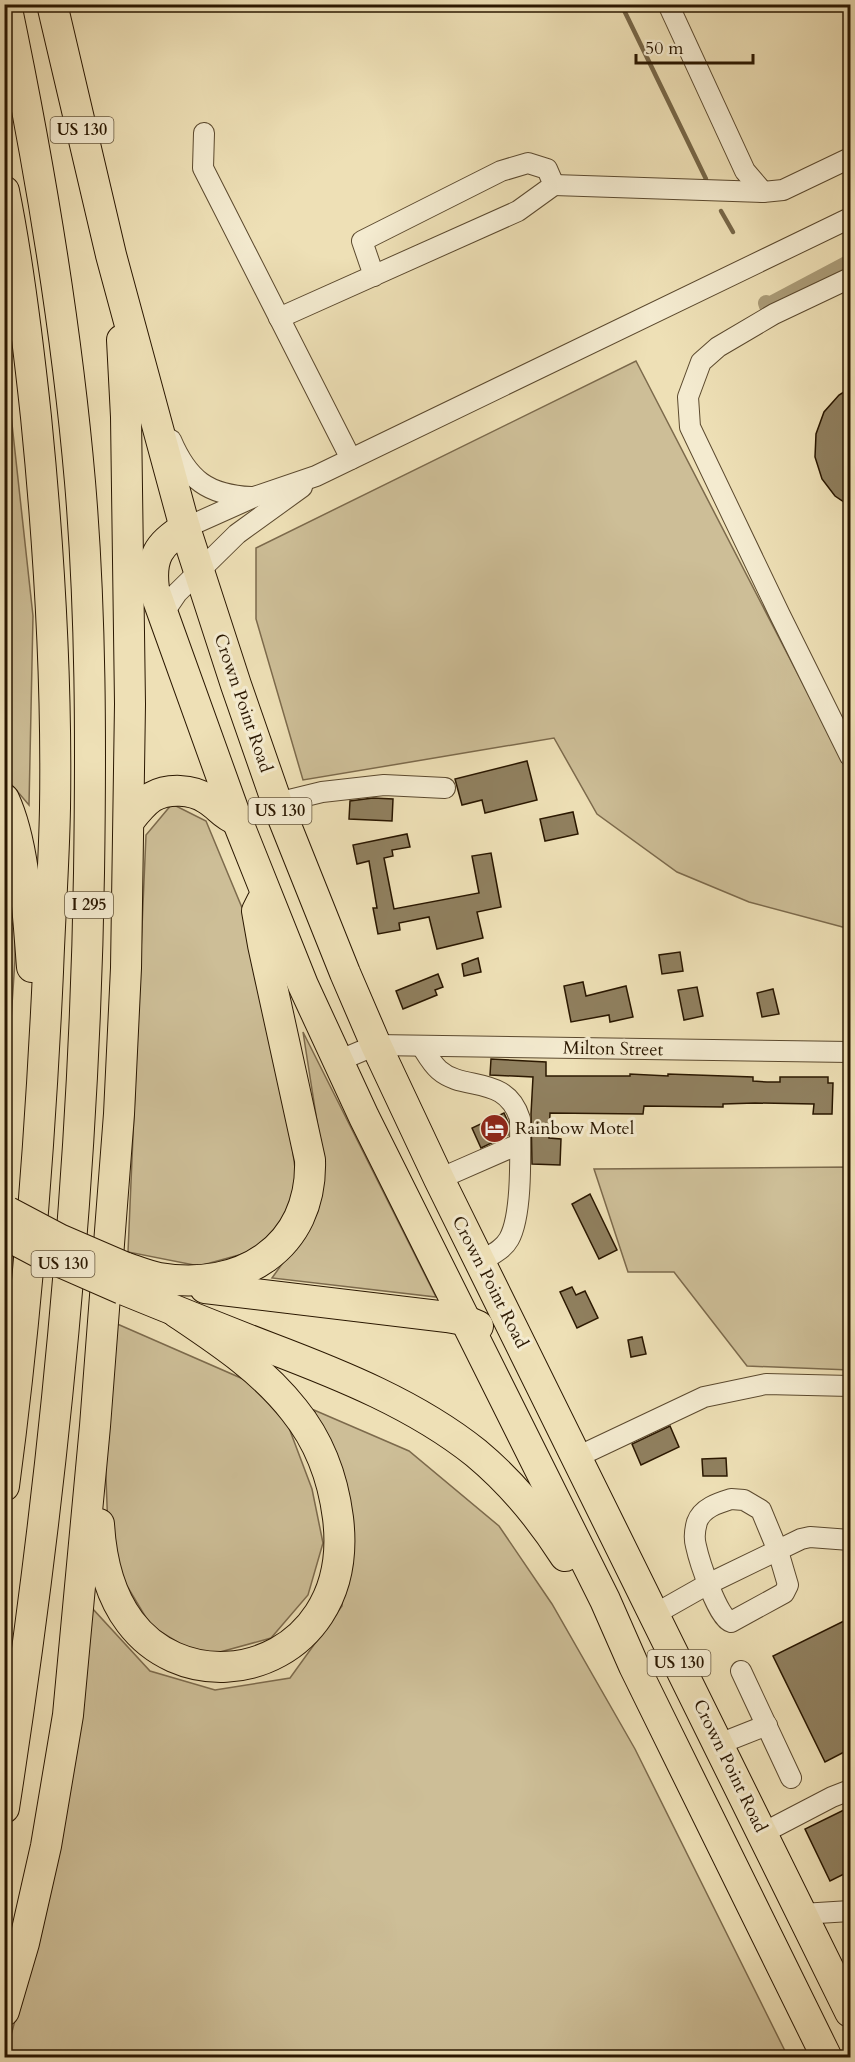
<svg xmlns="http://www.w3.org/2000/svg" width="855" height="2062" font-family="Cardo,serif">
<rect width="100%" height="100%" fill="#eee0b6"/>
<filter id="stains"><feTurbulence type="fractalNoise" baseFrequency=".00333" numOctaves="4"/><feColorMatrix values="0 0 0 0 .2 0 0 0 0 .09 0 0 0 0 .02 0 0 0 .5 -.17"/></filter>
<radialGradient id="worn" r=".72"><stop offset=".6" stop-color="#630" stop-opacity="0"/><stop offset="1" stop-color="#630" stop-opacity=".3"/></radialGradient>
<!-- green -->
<g fill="#cdbe97" stroke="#7c6a4c" stroke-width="1.5">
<polygon points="5,360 33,616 29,805 5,777"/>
<polygon points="636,361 850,775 850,929 749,902 677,872 597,814 554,738 303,780 256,619 256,548"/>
<polygon points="172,804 206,821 255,939 289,1123 298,1191 268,1247 199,1266 128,1252 146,835"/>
<polygon points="5,909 15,929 15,960 5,1109"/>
<polygon points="303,1032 436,1297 272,1278 310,1225 323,1160"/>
<polygon points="850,1167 850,1370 747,1366 674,1272 628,1272 594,1169"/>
<polygon points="115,1323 250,1382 286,1420 312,1489 323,1543 308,1595 271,1638 202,1657 151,1626 109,1556 105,1452"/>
<polygon points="314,1410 409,1451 499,1526 552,1604 635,1749 788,2057 5,2058 27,1975 91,1607 150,1671 215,1690 290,1678 342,1606 350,1513"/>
</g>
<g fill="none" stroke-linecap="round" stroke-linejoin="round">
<!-- stream -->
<g stroke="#776748" stroke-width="4.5">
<polyline points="621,4 706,179"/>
<polyline points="721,211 733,232"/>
</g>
<!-- canal -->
<polyline stroke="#ab9c78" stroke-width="16" points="766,303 767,306 850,262"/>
</g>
<!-- building -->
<g fill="#90805f" stroke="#2a1700" stroke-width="1.5">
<polygon points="850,388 850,506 835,496 822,479 815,457 816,434 824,412 839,395"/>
<polygon points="527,761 537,800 485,813 482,800 462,805 455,779"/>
<polygon points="373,798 393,799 392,821 349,819 350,801"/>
<polygon points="573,812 578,834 545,841 540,819"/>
<polygon points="407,834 410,847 392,850 393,856 384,858 394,909 479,893 472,856 491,853 501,907 477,912 483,938 437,949 429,917 399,923 400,930 378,934 373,908 377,908 369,861 357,864 353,845"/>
<polygon points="680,952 683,971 662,974 659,955"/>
<polygon points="478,958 481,972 464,976 462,964"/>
<polygon points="438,974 443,987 435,990 437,995 403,1009 396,991"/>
<polygon points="583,982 586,996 626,986 633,1017 610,1022 609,1015 571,1022 564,986"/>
<polygon points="697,987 703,1016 684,1020 678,990"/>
<polygon points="773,989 779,1014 762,1017 757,993"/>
<polygon points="491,1059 546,1062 546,1076 630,1076 630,1074 668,1076 668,1074 753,1077 753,1081 767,1082 780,1082 780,1077 828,1077 828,1083 833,1083 832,1114 813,1114 814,1104 755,1103 723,1104 723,1107 644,1106 643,1114 550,1113 549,1138 561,1139 560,1165 532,1164 531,1114 533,1077 490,1075"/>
<polygon points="504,1113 508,1122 508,1135 481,1148 472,1128"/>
<polygon points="590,1194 617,1250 599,1259 572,1204"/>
<polygon points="572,1287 576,1295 585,1291 598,1318 577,1328 560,1292"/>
<polygon points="642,1337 646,1354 631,1357 628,1340"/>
<polygon points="670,1426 679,1447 641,1465 632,1444"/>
<polygon points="726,1458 727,1476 703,1476 702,1459"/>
<polygon points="850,1618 850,1749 825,1762 773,1656"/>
<polygon points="850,1807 850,1871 830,1881 805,1829"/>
</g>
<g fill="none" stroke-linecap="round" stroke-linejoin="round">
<defs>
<g id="minor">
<polyline points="668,4 745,171 763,192"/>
<polyline points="204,133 203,168 351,459"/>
<polyline points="554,185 763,192 783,190 850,158"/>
<polyline points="850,278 774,314 718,347 701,362 688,397 690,427 780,615 850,756"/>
<polyline points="279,318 518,211 554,185 547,169 528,163 501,171 362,241 374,276"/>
<path d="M171 440C188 480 208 495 251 497"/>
<polyline points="185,528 254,497 316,476 850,218"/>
<polyline points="162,615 177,593 237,534 302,487"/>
<polyline points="277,803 322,792 384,785 445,788"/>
<path d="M422 1047C427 1055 432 1064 439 1070 464 1092 506 1074 520 1119 520 1148 523 1214 509 1239 503 1250 491 1255 480 1262"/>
<polyline points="338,1061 376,1045 850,1052"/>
<polyline points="439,1179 519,1144"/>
<polyline points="577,1457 704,1397 766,1384 850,1386"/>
<path d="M731 1499 744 1500 761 1510 778 1551 788 1585 784 1593 731 1622C718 1619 699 1560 696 1546 694 1539 695 1529 697 1522 702 1508 718 1503 731 1499Z"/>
<polyline points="655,1614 708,1584 801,1539 810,1537 850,1540"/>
<polyline points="741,1671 791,1778"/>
<polyline points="719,1744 767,1725"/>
<polyline points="763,1833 832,1797 850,1790"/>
<polyline points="802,1914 850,1911"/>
</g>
<g id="highway">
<polyline points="52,4 111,255 185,528 236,685 277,803 345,973 376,1045 439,1179 850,2012"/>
<path d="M4 191C19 265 28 342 36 417 49 547 57 678 55 808 54 863 50 917 48 972 40 1144 27 1315 4 1486"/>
<path d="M185 528C158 544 150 558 154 589L237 820 303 985 364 1117 605 1600 634 1666 827 2058"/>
<path d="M4 799C25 844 28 917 32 967"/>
<path d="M129 821C136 812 143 803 152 797 168 788 192 789 207 799 219 806 223 815 237 820"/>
<path d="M124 1267C136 1271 148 1276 159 1278 240 1292 313 1248 310 1160L263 945 257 911 262 901"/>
<polyline points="205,1288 447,1317 464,1320 478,1326"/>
<path d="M122 1289C171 1309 221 1329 270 1348 341 1375 416 1405 476 1453 512 1483 540 1517 565 1556"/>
<path d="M99 1524C101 1558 109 1594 130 1622 178 1686 276 1680 319 1614 338 1585 342 1551 338 1518 333 1478 320 1442 294 1410 262 1369 219 1341 176 1312"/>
<path d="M4 1808C52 1498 84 1187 89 873 91 743 91 612 80 482 66 321 39 162 6 4"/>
<polyline points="4,2011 24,1943 46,1846 68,1715 95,1426 119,1114 126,968 130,704 126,417 122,340"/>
</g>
</defs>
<!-- minor casing -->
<use href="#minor" stroke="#5b492e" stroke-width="22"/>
<!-- highway casing -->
<use href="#highway" stroke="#2a1700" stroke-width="32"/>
<!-- minor -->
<use href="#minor" stroke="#f4ebd0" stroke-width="20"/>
<!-- highway -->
<use href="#highway" stroke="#eee0b6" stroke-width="30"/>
<defs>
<g id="highway-bridge">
<polyline points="8,1212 59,1239 124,1267"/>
<polyline points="6,1235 42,1254 122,1289"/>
</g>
</defs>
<!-- highway-bridge casing -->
<use href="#highway-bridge" stroke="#2a1700" stroke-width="32" stroke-linecap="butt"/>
<!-- highway-bridge -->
<use href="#highway-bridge" stroke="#eee0b6" stroke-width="30"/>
</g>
<!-- icons -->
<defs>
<symbol id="hotel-disc" viewBox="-11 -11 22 22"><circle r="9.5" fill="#8f2418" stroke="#f4ebd0"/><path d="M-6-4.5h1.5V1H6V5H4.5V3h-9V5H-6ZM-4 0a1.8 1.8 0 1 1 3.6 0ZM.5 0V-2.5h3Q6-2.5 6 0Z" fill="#fff"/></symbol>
</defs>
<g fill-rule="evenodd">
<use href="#hotel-disc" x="478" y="1112" width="33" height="33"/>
</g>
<g text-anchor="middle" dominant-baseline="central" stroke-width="6" stroke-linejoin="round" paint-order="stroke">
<!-- shield labels -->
<g fill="#f4ebd0" stroke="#67573e" stroke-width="1.5">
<rect x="50.5" y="117" width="63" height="26" rx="4.5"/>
<rect x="248.5" y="798" width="63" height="26" rx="4.5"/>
<rect x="65" y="892" width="48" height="26" rx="4.5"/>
<rect x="31.5" y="1251" width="63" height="26" rx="4.5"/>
<rect x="647.5" y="1650" width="63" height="26" rx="4.5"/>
</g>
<g font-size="16" font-weight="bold" fill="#2a1700">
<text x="82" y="130">US 130</text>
<text x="280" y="811">US 130</text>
<text x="89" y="905">I 295</text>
<text x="63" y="1264">US 130</text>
<text x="679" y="1663">US 130</text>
</g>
<!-- street labels -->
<g font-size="18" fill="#2a1700" stroke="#f4ebd0">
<text transform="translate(243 703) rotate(71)">Crown Point Road</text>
<text transform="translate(613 1049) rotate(1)">Milton Street</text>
<text transform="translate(490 1282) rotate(63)">Crown Point Road</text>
<text transform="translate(730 1766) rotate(64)">Crown Point Road</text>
</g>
<!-- poi labels -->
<g font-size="18" fill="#2a1700" stroke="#f4ebd0" text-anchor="start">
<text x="515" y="1128">Rainbow Motel</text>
</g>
</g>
<!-- margin -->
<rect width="855" height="2062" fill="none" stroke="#eee0b6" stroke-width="24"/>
<rect x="6" y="6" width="843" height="2050" fill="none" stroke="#2a1700" stroke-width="3"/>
<rect x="12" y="12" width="831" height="2038" fill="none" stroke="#2a1700" stroke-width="1.5"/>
<!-- scale -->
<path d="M636 54v9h117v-9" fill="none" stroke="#2a1700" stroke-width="3"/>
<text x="645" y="54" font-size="18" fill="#2a1700" stroke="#f4ebd0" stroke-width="4.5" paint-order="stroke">50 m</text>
<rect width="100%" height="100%" filter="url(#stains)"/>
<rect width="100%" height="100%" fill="url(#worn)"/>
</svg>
